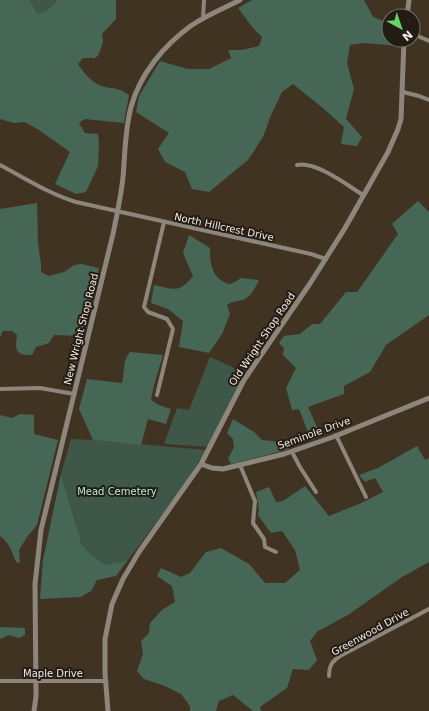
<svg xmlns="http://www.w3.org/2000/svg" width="429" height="711" font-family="'DejaVu Sans',sans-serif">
<rect width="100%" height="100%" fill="#413322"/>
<!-- green -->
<g fill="#3f5749">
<path d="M30 0H57C51 7 47 12 37 13Z"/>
<polygon points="210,357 245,373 210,447 164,444 177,408 189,410"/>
<polygon points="71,439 93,440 206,450 180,491 128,560 105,565 93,556 82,545 61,474"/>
</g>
<!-- forest -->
<g fill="#466755">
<path d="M0 0H30L37 13C47 12 51 7 57 0H116V19L102 34 103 42 98 56 94 58H83L78 64C85 74 92 84 105 87 116 89 119 88 129 95L124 123 85 119 79 123 85 133 98 134 99 144 98 166 86 192 76 194 55 184 70 152 39 130 25 122 14 123 0 119Z"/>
<polygon points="252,0 364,0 373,17 389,23 389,40 400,40 400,46 364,43 350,45 347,63 354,89 346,119 362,137 357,146 341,144 344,127 324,109 293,84 282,92 271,115 263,137 248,160 209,192 192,189 185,172 165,162 158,149 169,133 136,112 139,96 160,61 188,69 209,69 231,58 228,50 242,50 259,46 262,37 253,28 238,8"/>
<polygon points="418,201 429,212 429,315 386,345 370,372 344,386 344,394 308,407 321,436 311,440 299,409 292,410 286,388 296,368 283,355 284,348 279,343 284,336 300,334 312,324 320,324 346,292 357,292 398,234 392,224"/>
<path d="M37 203 38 243 41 264V272L49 276 64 272 74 265 81 264 99 268 81 336 54 335 49 343 36 347 32 355C15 356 15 349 17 335L12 331H3L0 337V209Z"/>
<path d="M189 235 210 248C210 261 211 276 224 282 227 284 230 285 233 283 236 282 239 279 241 278L259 280C255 288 251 298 242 300 235 302 233 301 227 305L230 314 222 334 209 353 179 347 183 321 168 309 151 303 154 285C173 289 179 294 193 276L183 253Z"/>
<path d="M130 352 163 355 154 385 151 400 159 405 171 409 166 424 148 419 141 445 93 440 79 409 87 379 122 383C125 371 122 361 130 352Z"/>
<path d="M20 414 34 415V434L58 440 37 525 27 537 19 550 20 563 16 562C12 552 9 542 0 536V415L12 418Z"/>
<polygon points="233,419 254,432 262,440 273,441 290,448 286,450 231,464 228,459 234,447 233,439 227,433"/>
<polygon points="417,446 425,460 429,458 429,562 402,577 348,615 318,631 310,641 317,660 309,670 293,669 287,688 260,707 261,711 253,711 233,695 219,701 216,711 190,711 190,706 181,694 165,686 144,679 137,671 143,654 141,641 149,633 150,623 162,610 175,602 172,586 157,576 161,568 181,577 190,573 206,552 221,548 249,564 265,583 285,583 300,570 295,550 282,531 271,533 258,515 259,509 256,492 269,487 276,502 283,501 305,486 329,516 359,504 383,492 375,478 365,482 359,475 378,468"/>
<polygon points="61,474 82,545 93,556 105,565 128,560 116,576 97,580 91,591 81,597 40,599 43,560"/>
<polygon points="0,627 25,628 25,635 19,638 9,635 0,639"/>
</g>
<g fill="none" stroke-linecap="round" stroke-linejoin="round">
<!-- minor -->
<g stroke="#8d867d" stroke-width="4">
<polyline points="203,18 204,0"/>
<polyline points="413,34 429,41"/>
<polyline points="403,92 419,96 429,100"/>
<path d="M0 165C25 178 49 194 76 202L311 254 326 259"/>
<path d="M297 165C316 161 347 185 363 195"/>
<polyline points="0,389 40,388 74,394"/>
<polyline points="157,395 173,329 167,319 148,312 144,307 164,222"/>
<polyline points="336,435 366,497"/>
<polyline points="292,452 300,467 316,492"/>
<polyline points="240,465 255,501 253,523 264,539 265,547 276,552"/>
<path d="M329 676C329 666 332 661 340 656L429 609"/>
<polyline points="0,681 106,681"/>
</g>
<!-- tertiary -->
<g stroke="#8d867d" stroke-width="5">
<polyline points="407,16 409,0"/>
<polyline points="201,464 212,468 223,469 284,454 333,437 429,398"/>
<path d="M34 711 36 696 35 584 41 530 113 234C117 215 121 196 123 177 125 154 125 130 131 107 140 74 164 45 192 25 207 15 224 8 240 0"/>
<polyline points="108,711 105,673 105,639 112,604 123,579 139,552 201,464 244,380 311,282 345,228 388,152 398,129 401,119 404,40"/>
</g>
</g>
<g text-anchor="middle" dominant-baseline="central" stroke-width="4" stroke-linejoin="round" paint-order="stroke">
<!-- street labels -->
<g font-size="10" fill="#f3eae0" stroke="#231c15">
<text transform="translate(224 227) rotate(12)">North Hillcrest Drive</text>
<text transform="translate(81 329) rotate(-76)">New Wright Shop Road</text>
<text transform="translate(262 339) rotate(-56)">Old Wright Shop Road</text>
<text transform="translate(314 433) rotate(-20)">Seminole Drive</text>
<text transform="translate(370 632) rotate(-29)">Greenwood Drive</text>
<text x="53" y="673">Maple Drive</text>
</g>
<!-- park labels -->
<g font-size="10" fill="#b1efcc" stroke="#231c15">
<text x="117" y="491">Mead Cemetery</text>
</g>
</g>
<!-- north arrow -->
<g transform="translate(401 28) rotate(140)"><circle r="19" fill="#231c15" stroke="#766e66"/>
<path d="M0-3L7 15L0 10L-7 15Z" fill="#65d467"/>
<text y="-6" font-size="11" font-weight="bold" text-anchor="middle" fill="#f3eae0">N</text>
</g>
</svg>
